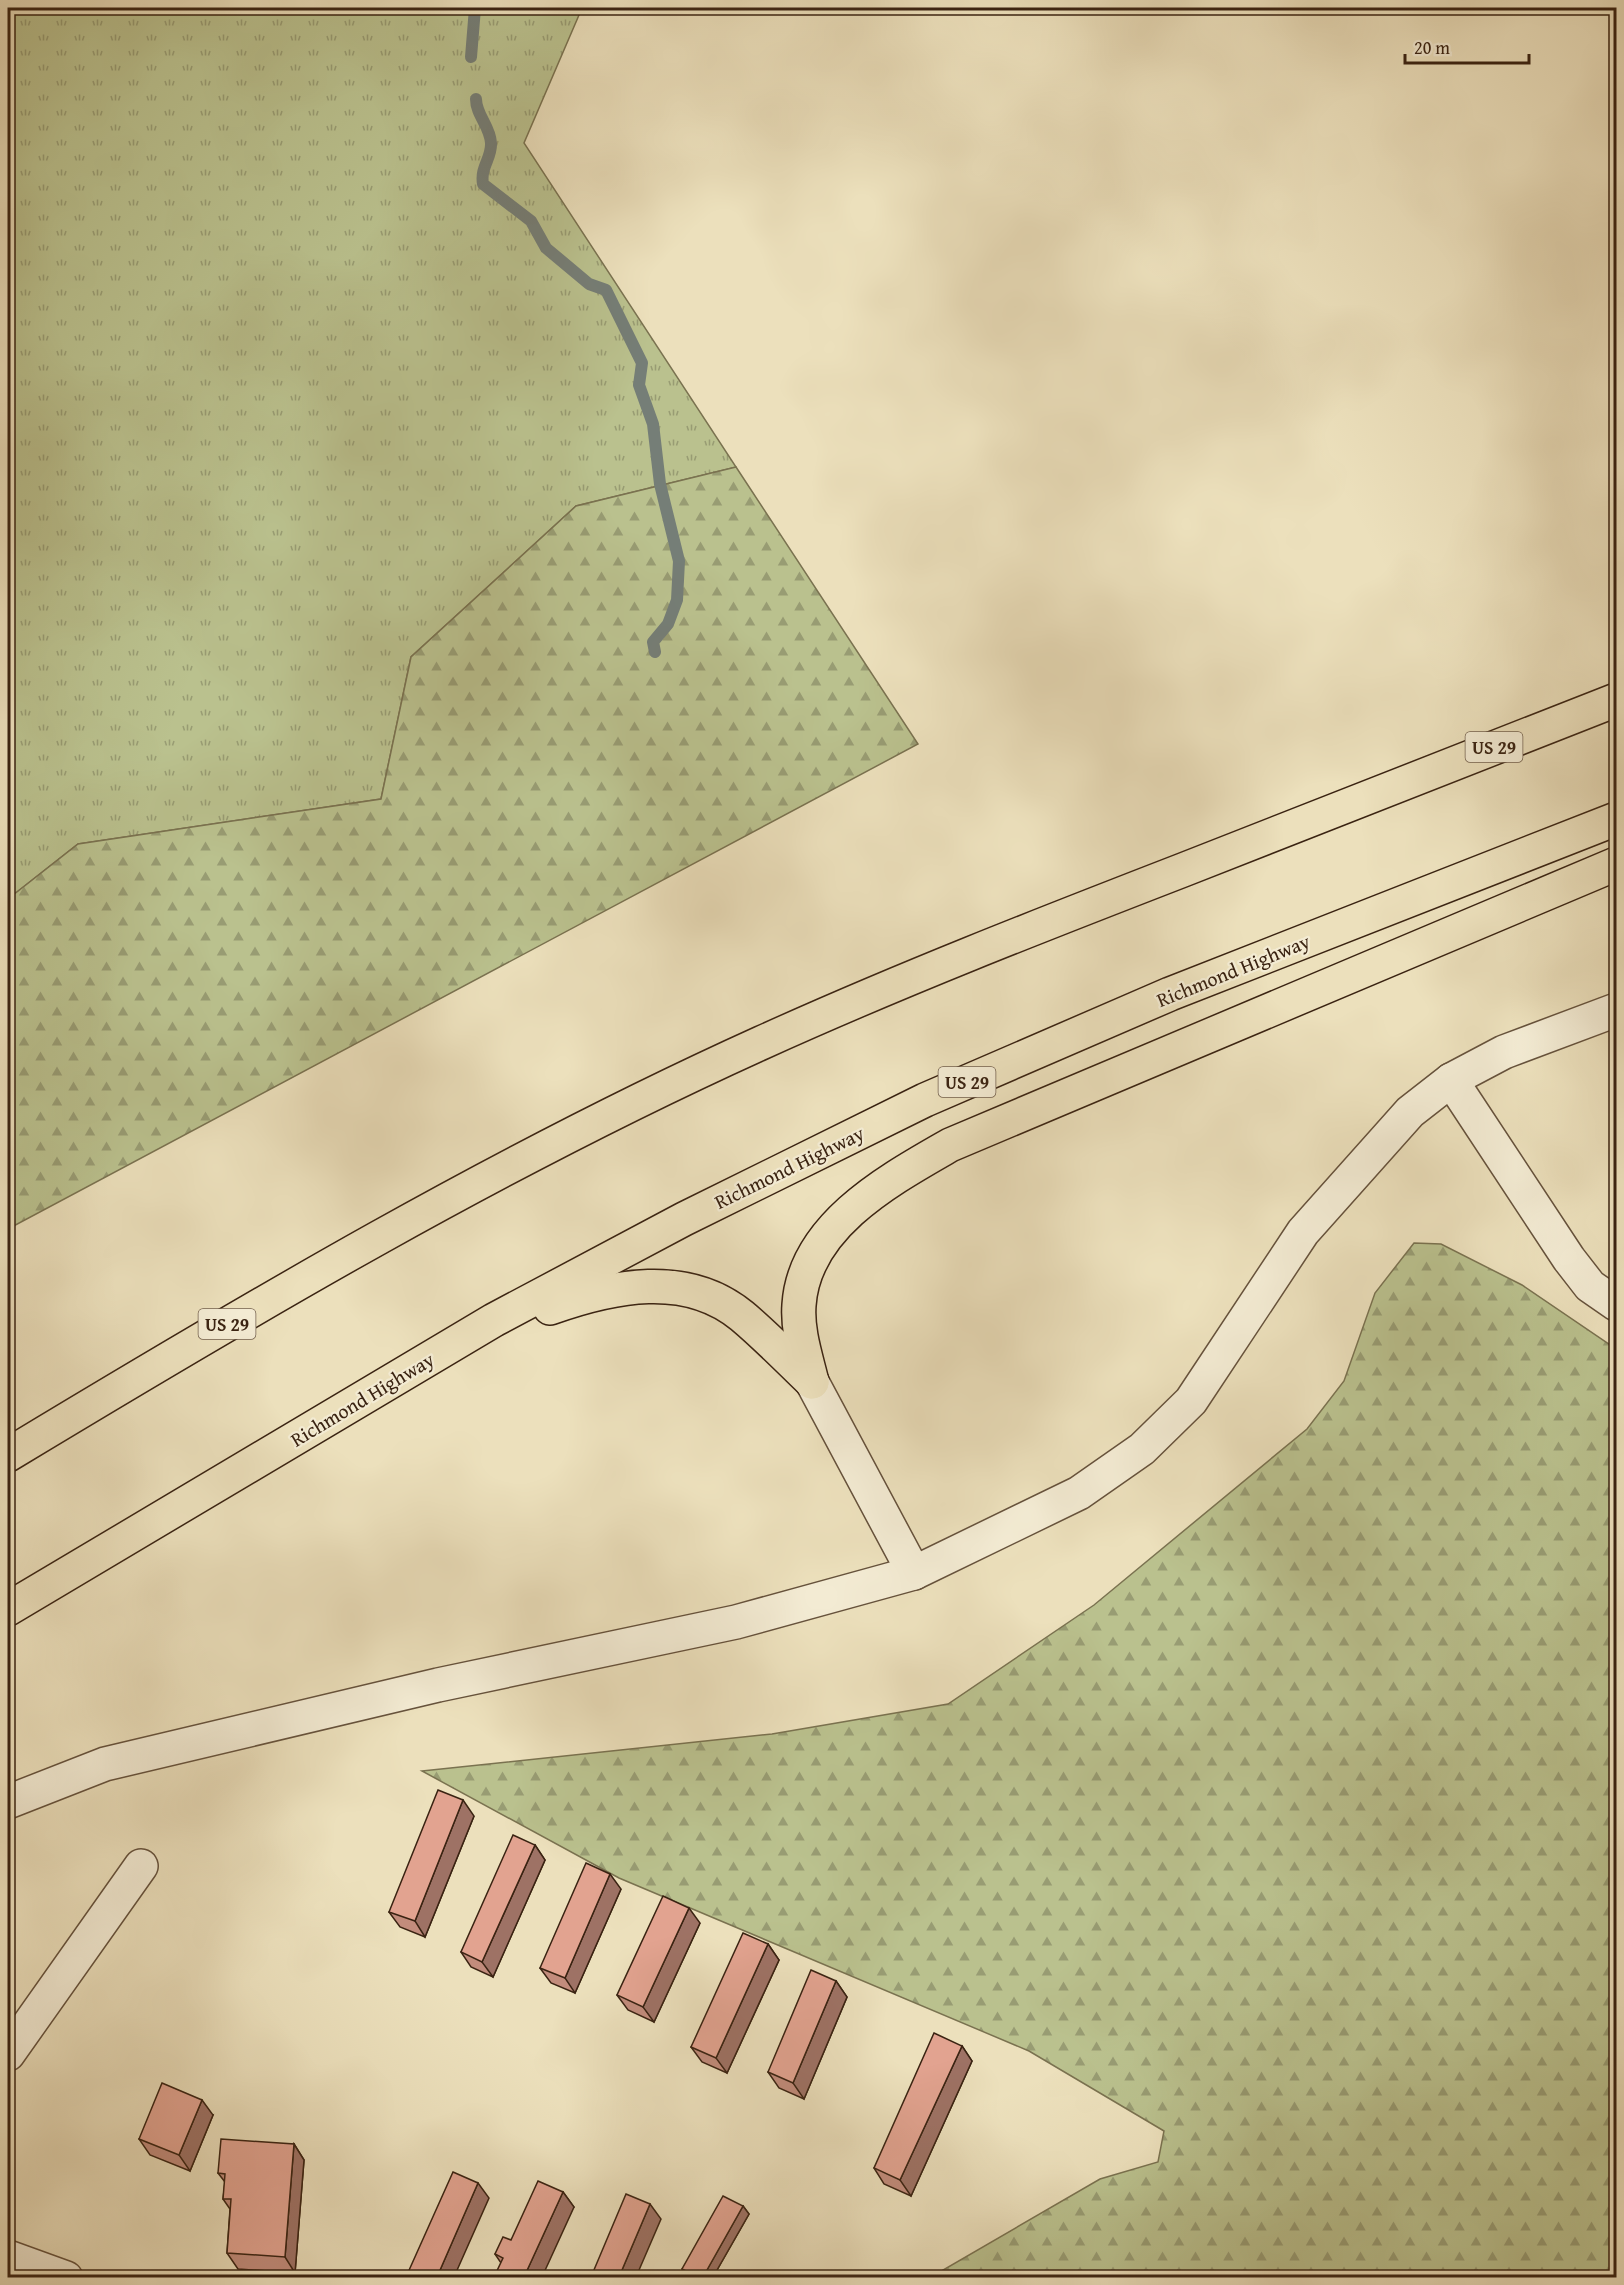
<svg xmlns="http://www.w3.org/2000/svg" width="1624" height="2285" font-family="'Gentium Book Plus',serif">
<defs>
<pattern id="grass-tufts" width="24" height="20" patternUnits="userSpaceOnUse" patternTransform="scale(1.5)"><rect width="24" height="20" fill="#bac18e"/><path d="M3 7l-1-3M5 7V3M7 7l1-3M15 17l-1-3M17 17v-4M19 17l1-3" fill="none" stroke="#989c73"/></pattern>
<pattern id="forest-firs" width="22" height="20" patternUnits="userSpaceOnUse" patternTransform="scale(1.5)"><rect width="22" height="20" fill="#bac18e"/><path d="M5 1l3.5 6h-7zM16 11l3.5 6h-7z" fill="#989c73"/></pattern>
</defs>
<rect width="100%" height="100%" fill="#ece0bc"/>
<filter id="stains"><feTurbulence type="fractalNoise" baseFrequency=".00333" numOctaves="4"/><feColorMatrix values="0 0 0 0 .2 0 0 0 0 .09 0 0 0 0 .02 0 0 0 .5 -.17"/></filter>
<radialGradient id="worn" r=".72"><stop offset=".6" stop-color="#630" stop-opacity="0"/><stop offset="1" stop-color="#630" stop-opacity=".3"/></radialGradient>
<!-- grass -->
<polygon fill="url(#grass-tufts)" stroke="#7a7250" stroke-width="1.5" points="28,8 582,8 524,143 736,467 576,506 411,657 381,799 78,844 8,899 8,18"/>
<!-- forest -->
<g fill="url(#forest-firs)" stroke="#7a7250" stroke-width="1.5">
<polygon points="736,467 918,744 8,1229 8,899 78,844 381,799 411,657 576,506"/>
<polygon points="1414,1243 1441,1244 1522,1285 1616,1349 1616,2277 931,2277 1100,2179 1158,2162 1164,2131 1029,2051 619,1878 422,1771 772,1734 948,1704 1094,1605 1307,1429 1344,1381 1375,1293"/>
</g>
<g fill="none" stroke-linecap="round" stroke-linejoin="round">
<!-- stream -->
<g stroke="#757e77" stroke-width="12">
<polyline points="471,57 475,8"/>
<path d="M476 99C476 115 490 126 491 143 492 158 480 167 483 184L531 221 546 248 589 284 606 290 642 363 639 385 653 424 660 484 679 561 677 600 668 624 653 642 655 652"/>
</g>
<defs>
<g id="minor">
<polyline points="1451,1080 1569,1259 1590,1286 1616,1304"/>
<polyline points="812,1382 914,1573"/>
<polyline points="8,1802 105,1764 438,1685 736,1622 914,1573 1079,1493 1142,1449 1191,1401 1303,1232 1410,1112 1451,1080 1504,1052 1616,1010"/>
<polyline points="8,2054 141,1866"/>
<polyline points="8,2257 66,2278"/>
</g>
<g id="highway">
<path d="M550 1308C612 1286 686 1270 742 1316 766 1336 789 1360 812 1382"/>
<path d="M812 1382C806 1357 797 1331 799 1305 804 1226 889 1180 950 1145L1616 864"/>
<path d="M8 1455C253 1307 500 1161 761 1043 900 980 1041 925 1183 870 1328 813 1472 756 1616 700"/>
<polyline points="8,1609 494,1320 684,1219 925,1100 1170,994 1616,819"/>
</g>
</defs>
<!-- minor casing -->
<use href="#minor" stroke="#66523c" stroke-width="36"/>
<!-- highway casing -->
<use href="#highway" stroke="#3a2312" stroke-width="36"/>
<!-- minor -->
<use href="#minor" stroke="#f3ebd3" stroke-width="33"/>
<!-- highway -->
<use href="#highway" stroke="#ece0bc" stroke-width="33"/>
</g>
<!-- wall -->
<g fill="#c28c7c" stroke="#3a2312" stroke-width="1.5">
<polygon points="474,1816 425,1937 400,1927 389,1912"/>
<polygon points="535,1845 545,1860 493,1977 471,1967 461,1952"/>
<polygon points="621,1889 575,1993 551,1983 540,1968"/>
<polygon points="700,1923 654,2022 628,2010 617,1995"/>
<polygon points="768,1944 779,1960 727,2073 702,2062 691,2047"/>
<polygon points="836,1981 847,1997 804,2099 779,2088 768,2072"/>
<polygon points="962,2046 972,2061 911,2196 884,2184 874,2168"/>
<polygon points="213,2115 190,2171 150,2155 139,2139"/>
<polygon points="294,2144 304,2160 295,2273 238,2269 227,2253 230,2209 223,2199 225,2182 218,2173"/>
<polygon points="563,2192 574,2207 501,2263 495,2254"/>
<polygon points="743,2206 749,2214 713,2277 687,2277 682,2269"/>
</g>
<!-- shaded-wall -->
<g fill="#9e7265" stroke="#3a2312" stroke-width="1.5">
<polygon points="463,1800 474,1816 425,1937 415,1921"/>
<polygon points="535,1845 545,1860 493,1977 482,1962"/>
<polygon points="610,1874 621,1889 575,1993 565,1978"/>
<polygon points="689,1908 700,1923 654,2022 643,2007"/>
<polygon points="768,1944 779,1960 727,2073 716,2058"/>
<polygon points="836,1981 847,1997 804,2099 793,2083"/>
<polygon points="962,2046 972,2061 911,2196 900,2180"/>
<polygon points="202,2100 213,2115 190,2171 179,2155"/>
<polygon points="294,2144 304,2160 295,2273 285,2257"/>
<polygon points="478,2183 489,2198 454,2277 437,2277"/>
<polygon points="563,2192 574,2207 542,2277 524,2277"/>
<polygon points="650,2204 661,2219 636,2277 619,2277"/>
<polygon points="743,2206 749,2214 713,2277 703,2277"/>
</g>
<!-- building -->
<g fill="#e2a390" stroke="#3a2312" stroke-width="1.5">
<polygon points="438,1790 463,1800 415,1921 389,1912"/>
<polygon points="513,1835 535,1845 482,1962 461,1952"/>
<polygon points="586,1863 610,1874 565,1978 540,1968"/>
<polygon points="663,1896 689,1908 643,2007 617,1995"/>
<polygon points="743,1933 768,1944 716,2058 691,2047"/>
<polygon points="811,1970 836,1981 793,2083 768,2072"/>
<polygon points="934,2033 962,2046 900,2180 874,2168"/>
<polygon points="162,2083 202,2100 179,2155 139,2139"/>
<polygon points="221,2139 294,2144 285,2257 227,2253 231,2199 223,2199 225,2174 218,2173"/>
<polygon points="453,2172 478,2183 437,2277 406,2277"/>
<polygon points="538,2181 563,2192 524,2277 494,2277 503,2258 495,2254 503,2237 511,2240"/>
<polygon points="626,2194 650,2204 619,2277 591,2277"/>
<polygon points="723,2196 743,2206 703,2277 698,2277 682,2269"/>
</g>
<g text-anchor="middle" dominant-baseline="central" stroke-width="4.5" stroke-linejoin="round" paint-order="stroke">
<!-- shield labels -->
<g fill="#f3ebd3" stroke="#725f4c" stroke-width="1.5">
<rect x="1465.5" y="732" width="57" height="30" rx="4.5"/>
<rect x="938.5" y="1067" width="57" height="30" rx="4.5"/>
<rect x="198.5" y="1309" width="57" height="30" rx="4.5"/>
</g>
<g font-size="18" font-weight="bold" fill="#3a2312">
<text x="1494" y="747">US 29</text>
<text x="967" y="1082">US 29</text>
<text x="227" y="1324">US 29</text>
</g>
<!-- street labels -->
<g font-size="20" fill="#3a2312" stroke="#f3ebd3">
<text transform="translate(1233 970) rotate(-22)">Richmond Highway</text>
<text transform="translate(789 1167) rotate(-26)">Richmond Highway</text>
<text transform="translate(362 1399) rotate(-31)">Richmond Highway</text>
</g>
</g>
<!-- margin -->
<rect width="1624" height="2285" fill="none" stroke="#ece0bc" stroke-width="30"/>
<rect x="9" y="9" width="1606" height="2267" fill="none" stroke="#3a2312" stroke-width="3"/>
<rect x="15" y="15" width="1594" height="2255" fill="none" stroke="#3a2312" stroke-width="1.5"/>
<!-- scale -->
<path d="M1405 54v9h124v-9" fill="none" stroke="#3a2312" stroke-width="3"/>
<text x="1414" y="54" font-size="18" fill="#3a2312" stroke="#f3ebd3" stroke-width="4.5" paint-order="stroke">20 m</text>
<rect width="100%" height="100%" filter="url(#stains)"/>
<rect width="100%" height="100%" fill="url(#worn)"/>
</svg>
